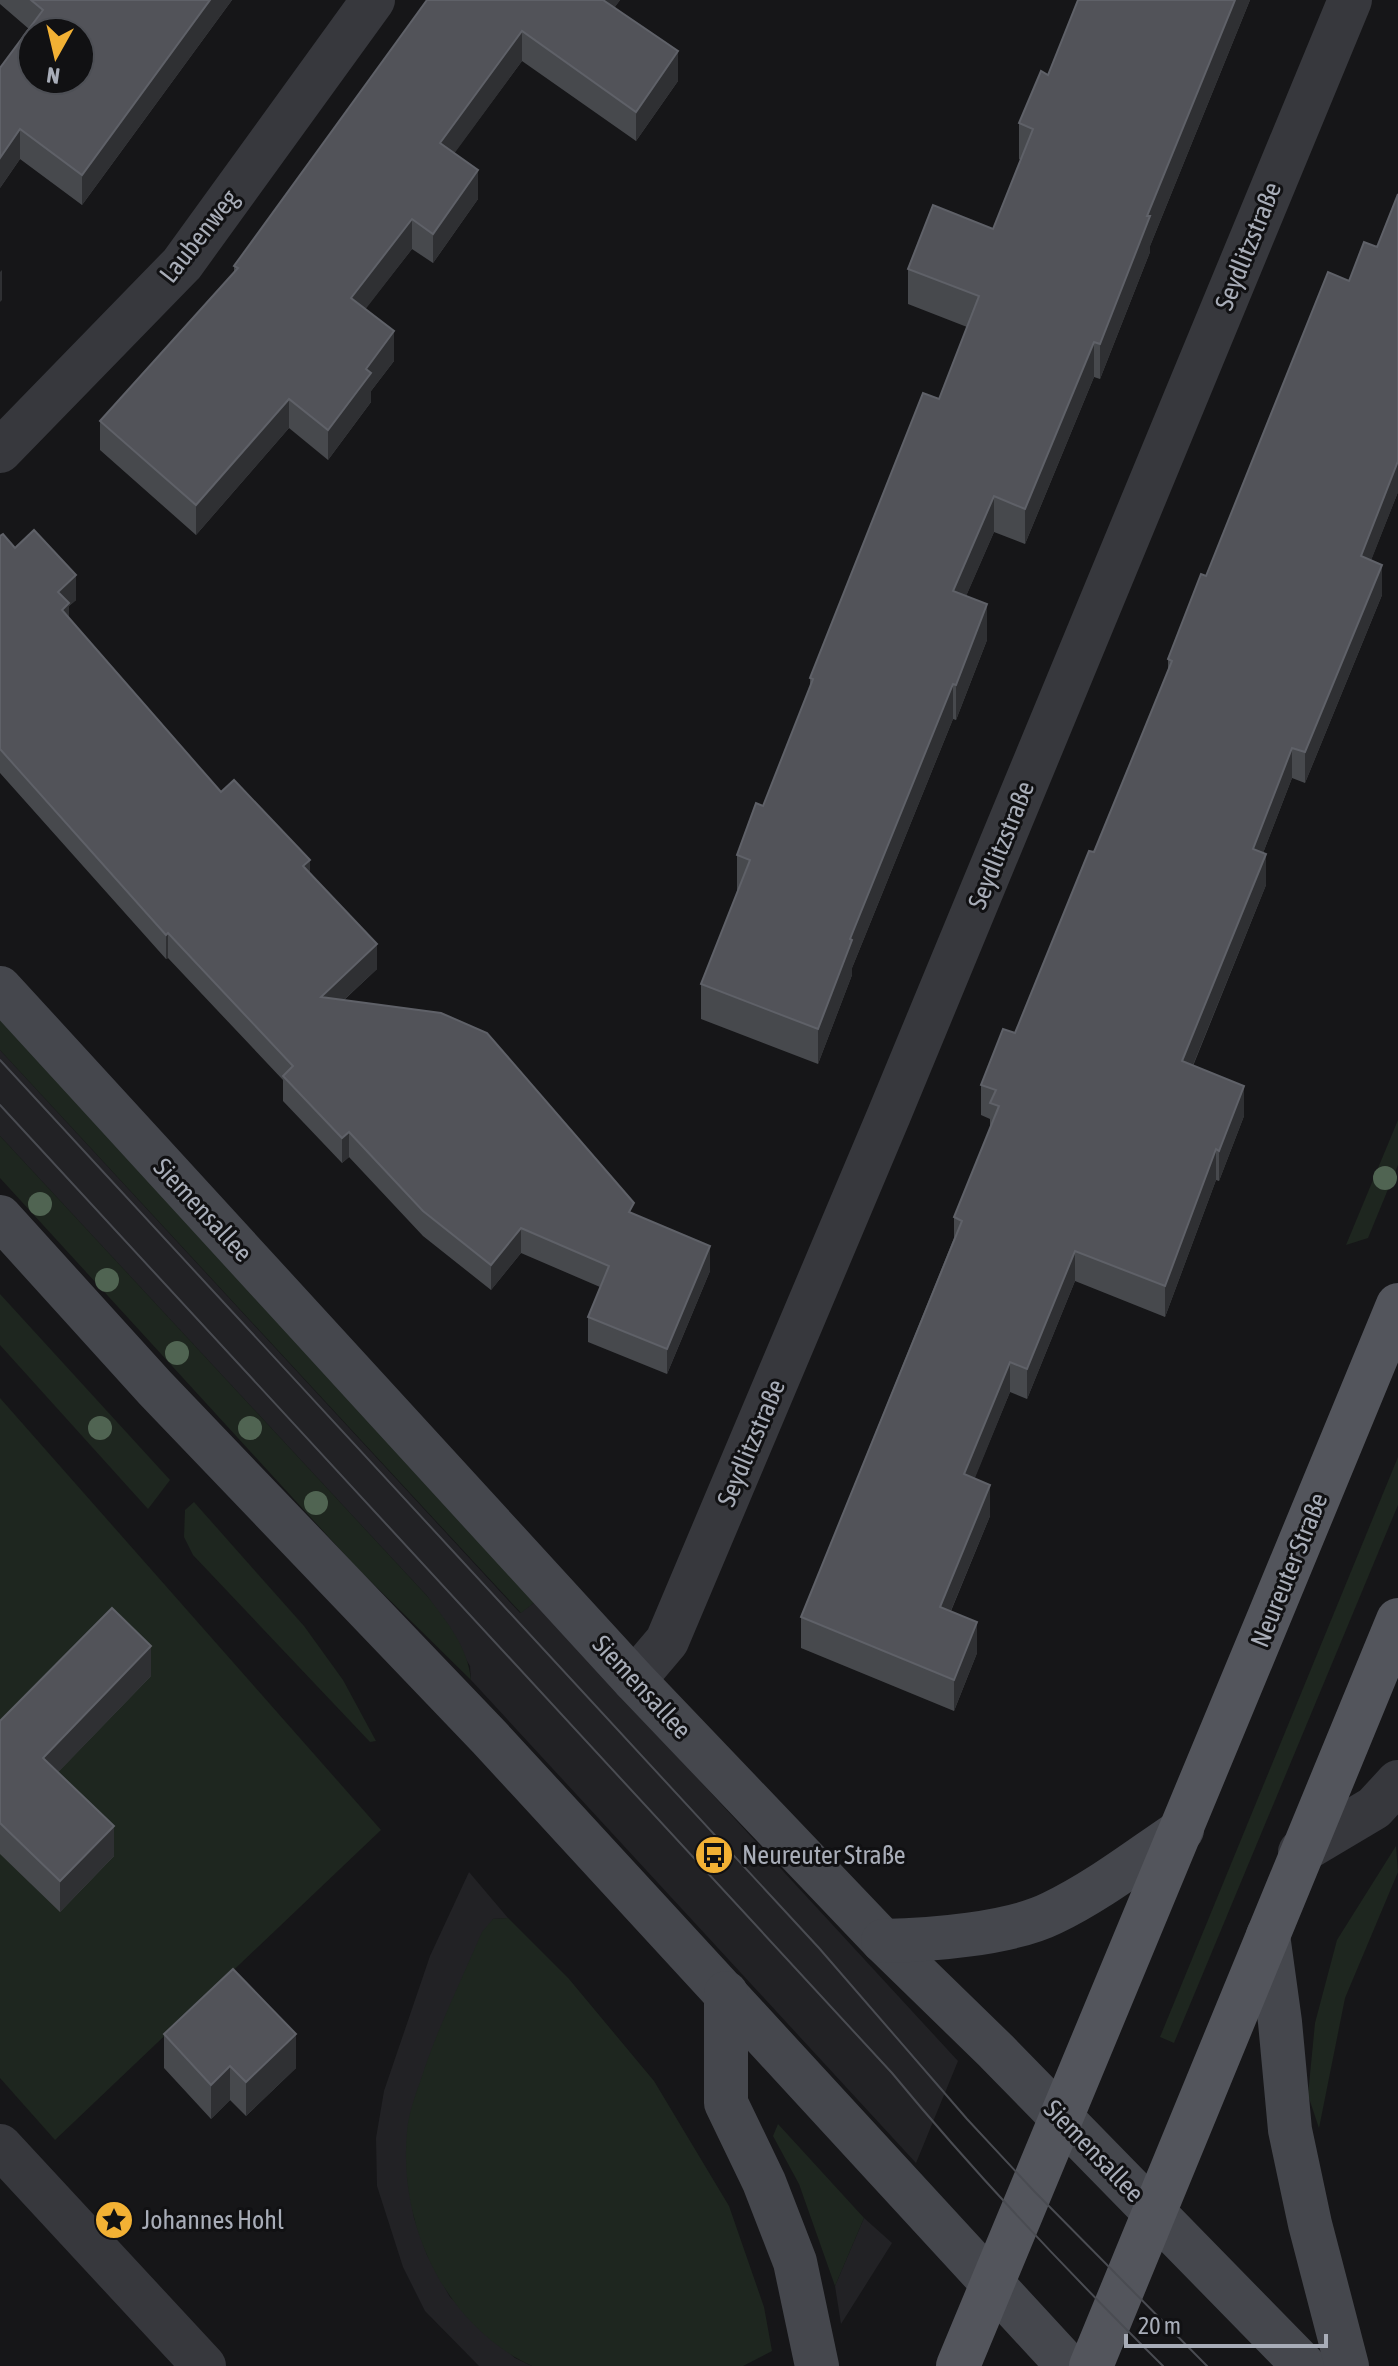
<svg xmlns="http://www.w3.org/2000/svg" width="1398" height="2366" font-family="'Asap Condensed',sans-serif">
<rect width="100%" height="100%" fill="#161618"/>
<!-- built -->
<g fill="#222225">
<polygon points="0,1050 520,1613 535,1602 958,2061 916,2163 471,1680 470,1666 428,1597 0,1136"/>
<polygon points="469,1872 508,1918 493,1919 407,2176 414,2218 427,2255 450,2297 515,2358 532,2366 479,2366 425,2311 403,2267 377,2186 376,2138 384,2091 430,1956"/>
<polygon points="864,2218 892,2243 841,2324 835,2286"/>
</g>
<!-- green -->
<g fill="#1e261f">
<polygon points="0,1019 535,1602 521,1613 0,1050"/>
<polygon points="1398,1120 1398,1165 1368,1238 1346,1245"/>
<path d="M0 1136 428 1597C447 1622 468 1647 471 1680L357 1568 0 1178Z"/>
<polygon points="0,1294 170,1480 148,1509 0,1345"/>
<polygon points="0,1398 381,1830 55,2140 0,2078"/>
<polygon points="1398,1457 1398,1505 1174,2043 1160,2037"/>
<polygon points="194,1502 304,1626 343,1680 376,1741 370,1742 193,1555 184,1537 185,1510"/>
<polygon points="1396,1846 1398,1872 1345,1998 1319,2128 1308,2095 1315,2023 1337,1940"/>
<path d="M508 1918 569 1979 654 2081 729 2206 764 2307 772 2351 743 2366H532C446 2326 398 2226 407 2132 408 2115 415 2096 421 2079 437 2029 461 1981 482 1932L493 1919Z"/>
<polygon points="778,2124 864,2218 835,2286 799,2184 773,2136"/>
</g>
<g fill="none" stroke-linecap="round" stroke-linejoin="round">
<!-- street -->
<g stroke="#37383d" stroke-width="44">
<polyline points="0,451 182,264 373,0"/>
<polyline points="634,1680 667,1641 889,1115 1350,0"/>
<polyline points="1300,1852 1374,1808 1398,1782"/>
<polyline points="0,2146 204,2366"/>
</g>
<!-- secondary -->
<g stroke="#45474d" stroke-width="44">
<polyline points="0,988 634,1680 883,1941 996,2051 1304,2366"/>
<polyline points="0,1217 155,1388 489,1737 1068,2366"/>
<polyline points="1268,1935 1280,2022 1290,2130 1310,2224 1347,2366"/>
<path d="M883 1941C930 1940 1010 1934 1052 1913 1098 1891 1140 1858 1182 1830"/>
<polyline points="726,1993 726,2103 764,2182 795,2262 817,2366"/>
</g>
<!-- primary -->
<g stroke="#53555c" stroke-width="44">
<path d="M958 2366C1105 2013 1252 1659 1398 1305"/>
<polyline points="1091,2366 1398,1620"/>
</g>
<!-- tram -->
<g stroke="#4a4c52" stroke-width="2">
<polyline points="0,1060 819,1948 967,2119 1033,2190 1207,2366"/>
<path d="M0 1105 892 2073C977 2176 1068 2272 1163 2366"/>
</g>
</g>
<!-- trees -->
<g fill="#506452">
<circle cx="1385" cy="1178" r="12"/>
<circle cx="40" cy="1204" r="12"/>
<circle cx="107" cy="1280" r="12"/>
<circle cx="177" cy="1353" r="12"/>
<circle cx="100" cy="1428" r="12"/>
<circle cx="250" cy="1428" r="12"/>
<circle cx="316" cy="1503" r="12"/>
</g>
<!-- wall -->
<g fill="#47494d">
<polygon points="0,0 232,0 82,205 20,159 0,188 29,29 0,4"/>
<polygon points="427,0 620,0 614,8 678,81 636,141 522,61 454,153 478,199 433,263 412,249 365,309 394,361 371,391 371,402 328,460 289,428 196,535 100,450 100,421 234,273 234,266"/>
<polygon points="1078,0 1250,0 1150,246 1150,252 1100,379 1094,377 1025,544 994,532 966,596 987,640 956,720 953,719 852,968 852,975 818,1064 701,1019 701,984 738,891 737,890 737,855 763,806 810,688 810,678 939,399 967,327 908,304 908,269 993,229 1021,160 1019,159 1019,123 1048,75"/>
<polygon points="1398,492 1371,560 1382,595 1305,783 1292,778 1263,853 1266,885 1193,1066 1244,1116 1219,1181 1216,1180 1165,1317 1075,1281 1027,1399 1010,1392 974,1479 990,1516 951,1611 977,1653 954,1711 801,1648 801,1617 954,1238 954,1217 990,1128 990,1119 981,1115 981,1085 1015,1033 1094,852 1168,673 1168,659 1206,576"/>
<polygon points="0,536 76,600 69,606 69,619 221,792 310,873 377,969 344,1000 710,1271 667,1374 588,1342 588,1317 600,1287 521,1253 491,1290 423,1236 349,1157 342,1163 283,1101 283,1080 168,958 166,959 0,773"/>
<polygon points="151,1676 58,1772 114,1856 60,1912 0,1854 0,1721"/>
<polygon points="164,2034 296,2068 246,2116 230,2100 211,2119 164,2068"/>
</g>
<!-- shaded-wall -->
<g fill="#2f3033">
<polygon points="210,0 232,0 82,205 82,175"/>
<polygon points="600,0 620,0 600,27"/>
<polygon points="1235,0 1250,0 1150,246 1150,252 1100,379 1100,344 1147,216"/>
<polygon points="522,31 522,61 440,173 440,143"/>
<polygon points="678,51 678,81 636,141 636,112"/>
<polygon points="20,129 20,159 0,188 0,158"/>
<polygon points="478,170 478,199 433,263 433,234"/>
<polygon points="412,219 412,249 351,328 351,298"/>
<polygon points="2,270 2,300 0,302 0,272"/>
<polygon points="394,331 394,361 371,391 371,402 328,460 328,430 366,369"/>
<polygon points="1094,342 1094,377 1025,544 1025,509"/>
<polygon points="289,399 289,428 196,535 196,505"/>
<polygon points="1398,461 1398,492 1361,586 1361,556"/>
<polygon points="994,496 994,532 953,626 953,591"/>
<polygon points="1382,565 1382,595 1305,783 1305,752"/>
<polygon points="76,575 76,600 69,606 69,628 62,635 58,592"/>
<polygon points="987,604 987,640 956,720 956,685"/>
<polygon points="953,684 953,719 852,968 852,975 818,1064 818,1029 850,939"/>
<polygon points="1292,748 1292,778 1253,879 1253,849"/>
<polygon points="1266,854 1266,885 1182,1092 1182,1061"/>
<polygon points="310,860 310,885 303,866"/>
<polygon points="168,933 168,958 166,959 166,935"/>
<polygon points="377,944 377,969 321,1021 321,997"/>
<polygon points="1244,1086 1244,1116 1219,1181 1219,1151"/>
<polygon points="349,1132 349,1157 342,1163 342,1138"/>
<polygon points="1216,1149 1216,1180 1165,1317 1165,1286"/>
<polygon points="521,1228 521,1253 491,1290 491,1265"/>
<polygon points="710,1246 710,1271 667,1374 667,1349"/>
<polygon points="1075,1251 1075,1281 1027,1399 1027,1369"/>
<polygon points="1010,1362 1010,1392 964,1505 964,1474"/>
<polygon points="990,1485 990,1516 940,1637 940,1607"/>
<polygon points="977,1622 977,1653 954,1711 954,1680"/>
<polygon points="151,1646 151,1676 43,1788 43,1758"/>
<polygon points="114,1826 114,1856 60,1912 60,1881"/>
<polygon points="296,2034 296,2068 246,2116 246,2082"/>
<polygon points="230,2066 230,2100 211,2119 211,2085"/>
</g>
<!-- building -->
<g fill="#525359" stroke="#5f6168" stroke-width="2" fill-rule="evenodd">
<path d="M31 0H210L82 175 20 129 0 158V68L43 10ZM32 32H80V80H32Z"/>
<polygon points="427,0 603,0 678,51 636,112 522,31 440,143 478,170 433,234 412,219 351,298 394,331 366,369 371,373 328,430 289,399 196,505 100,421 238,268 234,266"/>
<polygon points="1078,0 1235,0 1147,216 1150,216 1100,344 1094,342 1025,509 994,496 953,591 987,604 956,685 953,684 850,939 852,940 818,1029 701,984 750,860 737,855 756,803 763,806 813,679 810,678 923,393 939,399 979,296 908,269 933,205 993,229 1033,129 1019,123 1041,71 1048,75"/>
<polygon points="1398,194 1398,461 1361,556 1382,565 1305,752 1292,748 1253,849 1266,854 1182,1061 1244,1086 1219,1151 1216,1149 1165,1286 1075,1251 1027,1369 1010,1362 964,1474 990,1485 940,1607 977,1622 954,1680 801,1617 962,1221 954,1217 999,1106 990,1103 996,1090 981,1085 1003,1029 1015,1033 1089,851 1094,852 1172,661 1168,659 1201,574 1206,576 1328,272 1349,281 1364,242 1377,247"/>
<polygon points="34,530 76,575 58,592 69,603 62,610 221,792 234,780 310,860 303,866 377,944 321,997 441,1013 487,1033 634,1203 629,1212 710,1246 667,1349 588,1317 609,1266 521,1228 491,1265 423,1211 349,1132 342,1138 283,1076 293,1066 168,933 166,935 0,749 0,536 3,534 15,548"/>
<polygon points="112,1608 151,1646 43,1758 114,1826 60,1881 0,1823 0,1721"/>
<polygon points="233,1969 296,2034 246,2082 230,2066 211,2085 164,2034"/>
</g>
<!-- icons -->
<defs>
<symbol id="bus-disc" viewBox="-11 -11 22 22"><circle r="9.5" fill="#f2b134" stroke="#111113"/><path d="M-5-6H5V4H4V6H2V4H-2V6H-4V4H-5ZM-3.5-4V0h7V-4ZM-3.5 1.2v1.5H-2V1.2ZM2 1.2v1.5H3.5V1.2Z" fill="#111"/></symbol>
<symbol id="sight-disc" viewBox="-11 -11 22 22"><circle r="9.5" fill="#f2b134" stroke="#111113"/><path d="M0-6L1.8-2.2L6-1.7L2.9 1.2L3.7 5.4L0 3.3L-3.7 5.4L-2.9 1.2L-6-1.7L-1.8-2.2Z" fill="#111"/></symbol>
</defs>
<g fill-rule="evenodd">
<use href="#bus-disc" x="692" y="1833" width="44" height="44"/>
<use href="#sight-disc" x="92" y="2198" width="44" height="44"/>
</g>
<g text-anchor="middle" dominant-baseline="central" stroke-width="6" stroke-linejoin="round" paint-order="stroke">
<!-- street labels -->
<g font-size="26" fill="#a8adb8" stroke="#111113">
<text transform="translate(199 236) rotate(-52)">Laubenweg</text>
<text transform="translate(1248 246) rotate(-68)">Seydlitzstraße</text>
<text transform="translate(1001 845) rotate(-68)">Seydlitzstraße</text>
<text transform="translate(203 1210) rotate(47)">Siemensallee</text>
<text transform="translate(751 1443) rotate(-67)">Seydlitzstraße</text>
<text transform="translate(1289 1570) rotate(-68)">Neureuter Straße</text>
<text transform="translate(642 1687) rotate(47)">Siemensallee</text>
<text transform="translate(1094 2151) rotate(46)">Siemensallee</text>
</g>
<!-- poi labels -->
<g font-size="26" fill="#a8adb8" stroke="#111113" text-anchor="start">
<text x="742" y="1855">Neureuter Straße</text>
<text x="142" y="2220">Johannes Hohl</text>
</g>
</g>
<!-- north arrow -->
<g transform="translate(56 56) rotate(188)"><circle r="38" fill="#111113" stroke="#4d4f55" stroke-width="2"/>
<path d="M0-6L14 30L0 20L-14 30Z" fill="#f2b134"/>
<text y="-12" font-size="22" font-weight="bold" text-anchor="middle" fill="#a8adb8">N</text>
</g>
<!-- scale -->
<path d="M1126 2334v12h200v-12" fill="none" stroke="#a8adb8" stroke-width="4"/>
<text x="1138" y="2334" font-size="24" fill="#a8adb8" stroke="#111113" stroke-width="6" paint-order="stroke">20 m</text>
</svg>
